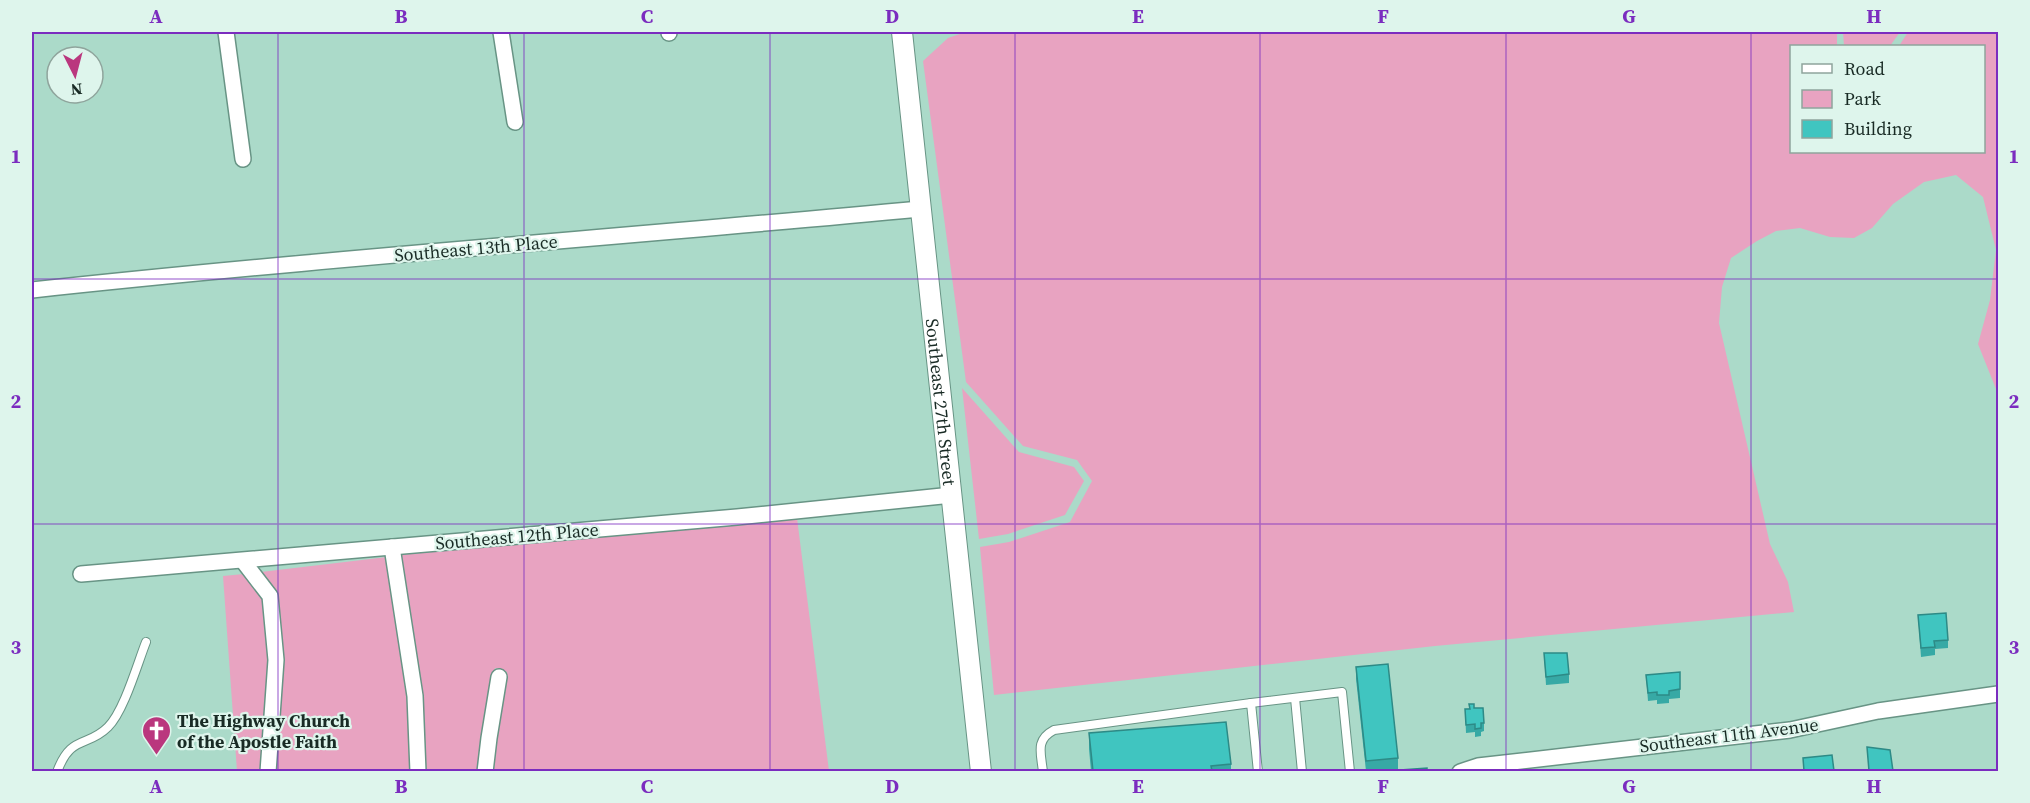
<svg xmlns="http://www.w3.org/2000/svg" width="2030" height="803" font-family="'Source Serif 4',serif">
<rect width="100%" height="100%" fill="#abdac9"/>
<!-- green -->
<g fill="#e8a3c1">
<polygon points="966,32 1837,32 1837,46 1792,46 1792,152 1984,152 1984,46 1899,46 1908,32 1998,32 1998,394 1978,344 1990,300 1996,250 1983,197 1956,175 1924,182 1893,204 1872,228 1854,238 1830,237 1800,228 1776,231 1757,241 1731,258 1722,287 1719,323 1770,544 1788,582 1794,612 1435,646 994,695 980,547 1009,542 1070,522 1092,481 1077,460 1023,446 966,382 923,61 948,38"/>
<polygon points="1843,32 1900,32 1890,46 1844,46"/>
<polygon points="962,388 1019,452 1074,467 1084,481 1065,515 1008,534 979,539"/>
<polygon points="797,518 829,771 492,771 495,740 507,672 495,668 482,736 479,771 425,771 400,555"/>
<polygon points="387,557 409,697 411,771 275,771 282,659 261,572"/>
<polygon points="244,574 264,599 269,660 261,771 237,771 223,576"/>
</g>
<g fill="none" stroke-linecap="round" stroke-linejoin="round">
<defs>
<g id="service">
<polyline points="1295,698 1302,772"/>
<polyline points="1251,703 1342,692 1350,772"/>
<path d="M57 772C71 734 87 748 108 727 124 711 137 665 146 642"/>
<path d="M1043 772C1041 753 1035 740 1054 730L1251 703 1258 772"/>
</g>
<g id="minor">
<polyline points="226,32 243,159"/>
<polyline points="501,32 515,122"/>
<polyline points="669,32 669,33"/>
<path d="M32 290C327 258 624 237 920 209"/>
<polyline points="392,547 415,696 418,772"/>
<polyline points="243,561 270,596 276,660 268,772"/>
<polyline points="81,574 737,517 952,495"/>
<polyline points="485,772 489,738 499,677"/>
<polyline points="1460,772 1478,766 1790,730 1878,711 1998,694"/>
</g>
<g id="tertiary">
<path id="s1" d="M902 32 981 772"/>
</g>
</defs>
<!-- service casing -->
<use href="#service" stroke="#689485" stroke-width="10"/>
<!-- minor casing -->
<use href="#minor" stroke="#689485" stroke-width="18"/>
<!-- tertiary casing -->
<use href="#tertiary" stroke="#689485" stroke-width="22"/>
<!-- service -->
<use href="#service" stroke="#fff" stroke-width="8"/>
<!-- minor -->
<use href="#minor" stroke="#fff" stroke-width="15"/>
<!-- tertiary -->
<use href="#tertiary" stroke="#fff" stroke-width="20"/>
</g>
<!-- wall -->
<g fill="#37a9a5">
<polygon points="1918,615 1948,640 1948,648 1935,649 1935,655 1921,657"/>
<polygon points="1544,653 1569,674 1569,683 1546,685"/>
<polygon points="1356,667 1398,758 1398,770 1385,771 1366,771 1356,679"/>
<polygon points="1680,672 1680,698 1669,699 1669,703 1657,704 1657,700 1648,701 1646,675"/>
<polygon points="1474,708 1484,723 1484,731 1481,732 1481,736 1475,737 1475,732 1466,733 1465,709"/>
<polygon points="1089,733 1231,764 1231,771 1091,771 1089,749"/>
</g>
<!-- building -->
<g fill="#40c5c0" stroke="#2d8a86" stroke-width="1.5">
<polygon points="1946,613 1948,640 1934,641 1935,647 1921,648 1918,615"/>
<polygon points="1544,653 1567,653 1569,674 1546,677"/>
<polygon points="1388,664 1398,758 1366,761 1356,667"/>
<polygon points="1680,672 1680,689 1669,691 1669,695 1657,695 1657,692 1648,693 1646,675"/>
<polygon points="1469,704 1474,704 1474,708 1483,708 1484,723 1481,723 1481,728 1475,729 1475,724 1466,725 1465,709 1470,709"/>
<polygon points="1226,722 1231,764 1211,766 1212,771 1093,771 1089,733"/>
<polygon points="1867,747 1890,750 1893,771 1869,771"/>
<polygon points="1832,755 1834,771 1804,771 1803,758"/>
<polygon points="1427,768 1427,771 1386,771"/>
</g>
<!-- grid -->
<path fill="none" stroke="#7b2cbf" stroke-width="1.5" stroke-opacity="0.55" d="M278 32V772M524 32V772M770 32V772M1015 32V772M1260 32V772M1506 32V772M1751 32V772M32 279H1998M32 524H1998"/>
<!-- icons -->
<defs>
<symbol id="church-pin" viewBox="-11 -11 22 30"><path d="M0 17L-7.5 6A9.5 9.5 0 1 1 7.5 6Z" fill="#ba377e" stroke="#def5ec"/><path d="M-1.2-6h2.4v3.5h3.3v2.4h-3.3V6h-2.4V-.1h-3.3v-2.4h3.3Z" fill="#fff"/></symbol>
</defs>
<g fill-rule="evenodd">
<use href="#church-pin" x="140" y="714" width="33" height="45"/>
</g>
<g text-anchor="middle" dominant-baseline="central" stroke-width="4.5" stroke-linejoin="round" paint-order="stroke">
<!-- street labels -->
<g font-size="18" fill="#192b25" stroke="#def5ec">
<text transform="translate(476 248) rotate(-5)">Southeast 13th Place</text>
<text stroke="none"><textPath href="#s1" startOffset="372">Southeast 27th Street</textPath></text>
<text transform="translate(517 536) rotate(-5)">Southeast 12th Place</text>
<text transform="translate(1729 735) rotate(-7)">Southeast 11th Avenue</text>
</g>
<!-- poi labels -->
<g font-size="18" font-weight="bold" fill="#192b25" stroke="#def5ec" text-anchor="start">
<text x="177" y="720">The Highway Church<tspan x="177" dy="21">of the Apostle Faith</tspan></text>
</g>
</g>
<!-- border -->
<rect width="2030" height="803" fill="none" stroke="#def5ec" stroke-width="66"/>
<!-- legend -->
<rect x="1790" y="45" width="195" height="108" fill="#def5ec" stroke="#8fa49c" stroke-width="1.5"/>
<rect x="1802" y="64" width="30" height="9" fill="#ffffff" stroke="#8fa49c" stroke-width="1.5"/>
<text x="1844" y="75" font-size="18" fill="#192b25">Road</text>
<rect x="1802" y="90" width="30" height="18" fill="#e8a3c1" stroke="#8fa49c" stroke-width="1.5"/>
<text x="1844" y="105" font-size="18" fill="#192b25">Park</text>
<rect x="1802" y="120" width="30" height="18" fill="#40c5c0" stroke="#8fa49c" stroke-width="1.5"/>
<text x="1844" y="135" font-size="18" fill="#192b25">Building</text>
<!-- north arrow -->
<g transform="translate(75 75) rotate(174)"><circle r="28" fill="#def5ec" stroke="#8fa49c" stroke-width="1.5"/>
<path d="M0-4.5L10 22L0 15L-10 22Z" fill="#ba377e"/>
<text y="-9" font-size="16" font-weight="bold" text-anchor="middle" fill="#192b25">N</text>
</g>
<rect x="33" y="33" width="1964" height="737" fill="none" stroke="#7b2cbf" stroke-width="2"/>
<g font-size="20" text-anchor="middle" font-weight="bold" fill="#7b2cbf">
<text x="156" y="23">A</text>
<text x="401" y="23">B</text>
<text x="647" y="23">C</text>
<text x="892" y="23">D</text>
<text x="1138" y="23">E</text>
<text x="1383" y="23">F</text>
<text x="1629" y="23">G</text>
<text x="1874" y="23">H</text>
<text x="16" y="163">1</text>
<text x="2014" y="163">1</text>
<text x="16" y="408">2</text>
<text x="2014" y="408">2</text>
<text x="16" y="654">3</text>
<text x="2014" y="654">3</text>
<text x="156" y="793">A</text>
<text x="401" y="793">B</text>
<text x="647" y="793">C</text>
<text x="892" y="793">D</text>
<text x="1138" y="793">E</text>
<text x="1383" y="793">F</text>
<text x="1629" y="793">G</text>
<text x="1874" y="793">H</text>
</g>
</svg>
